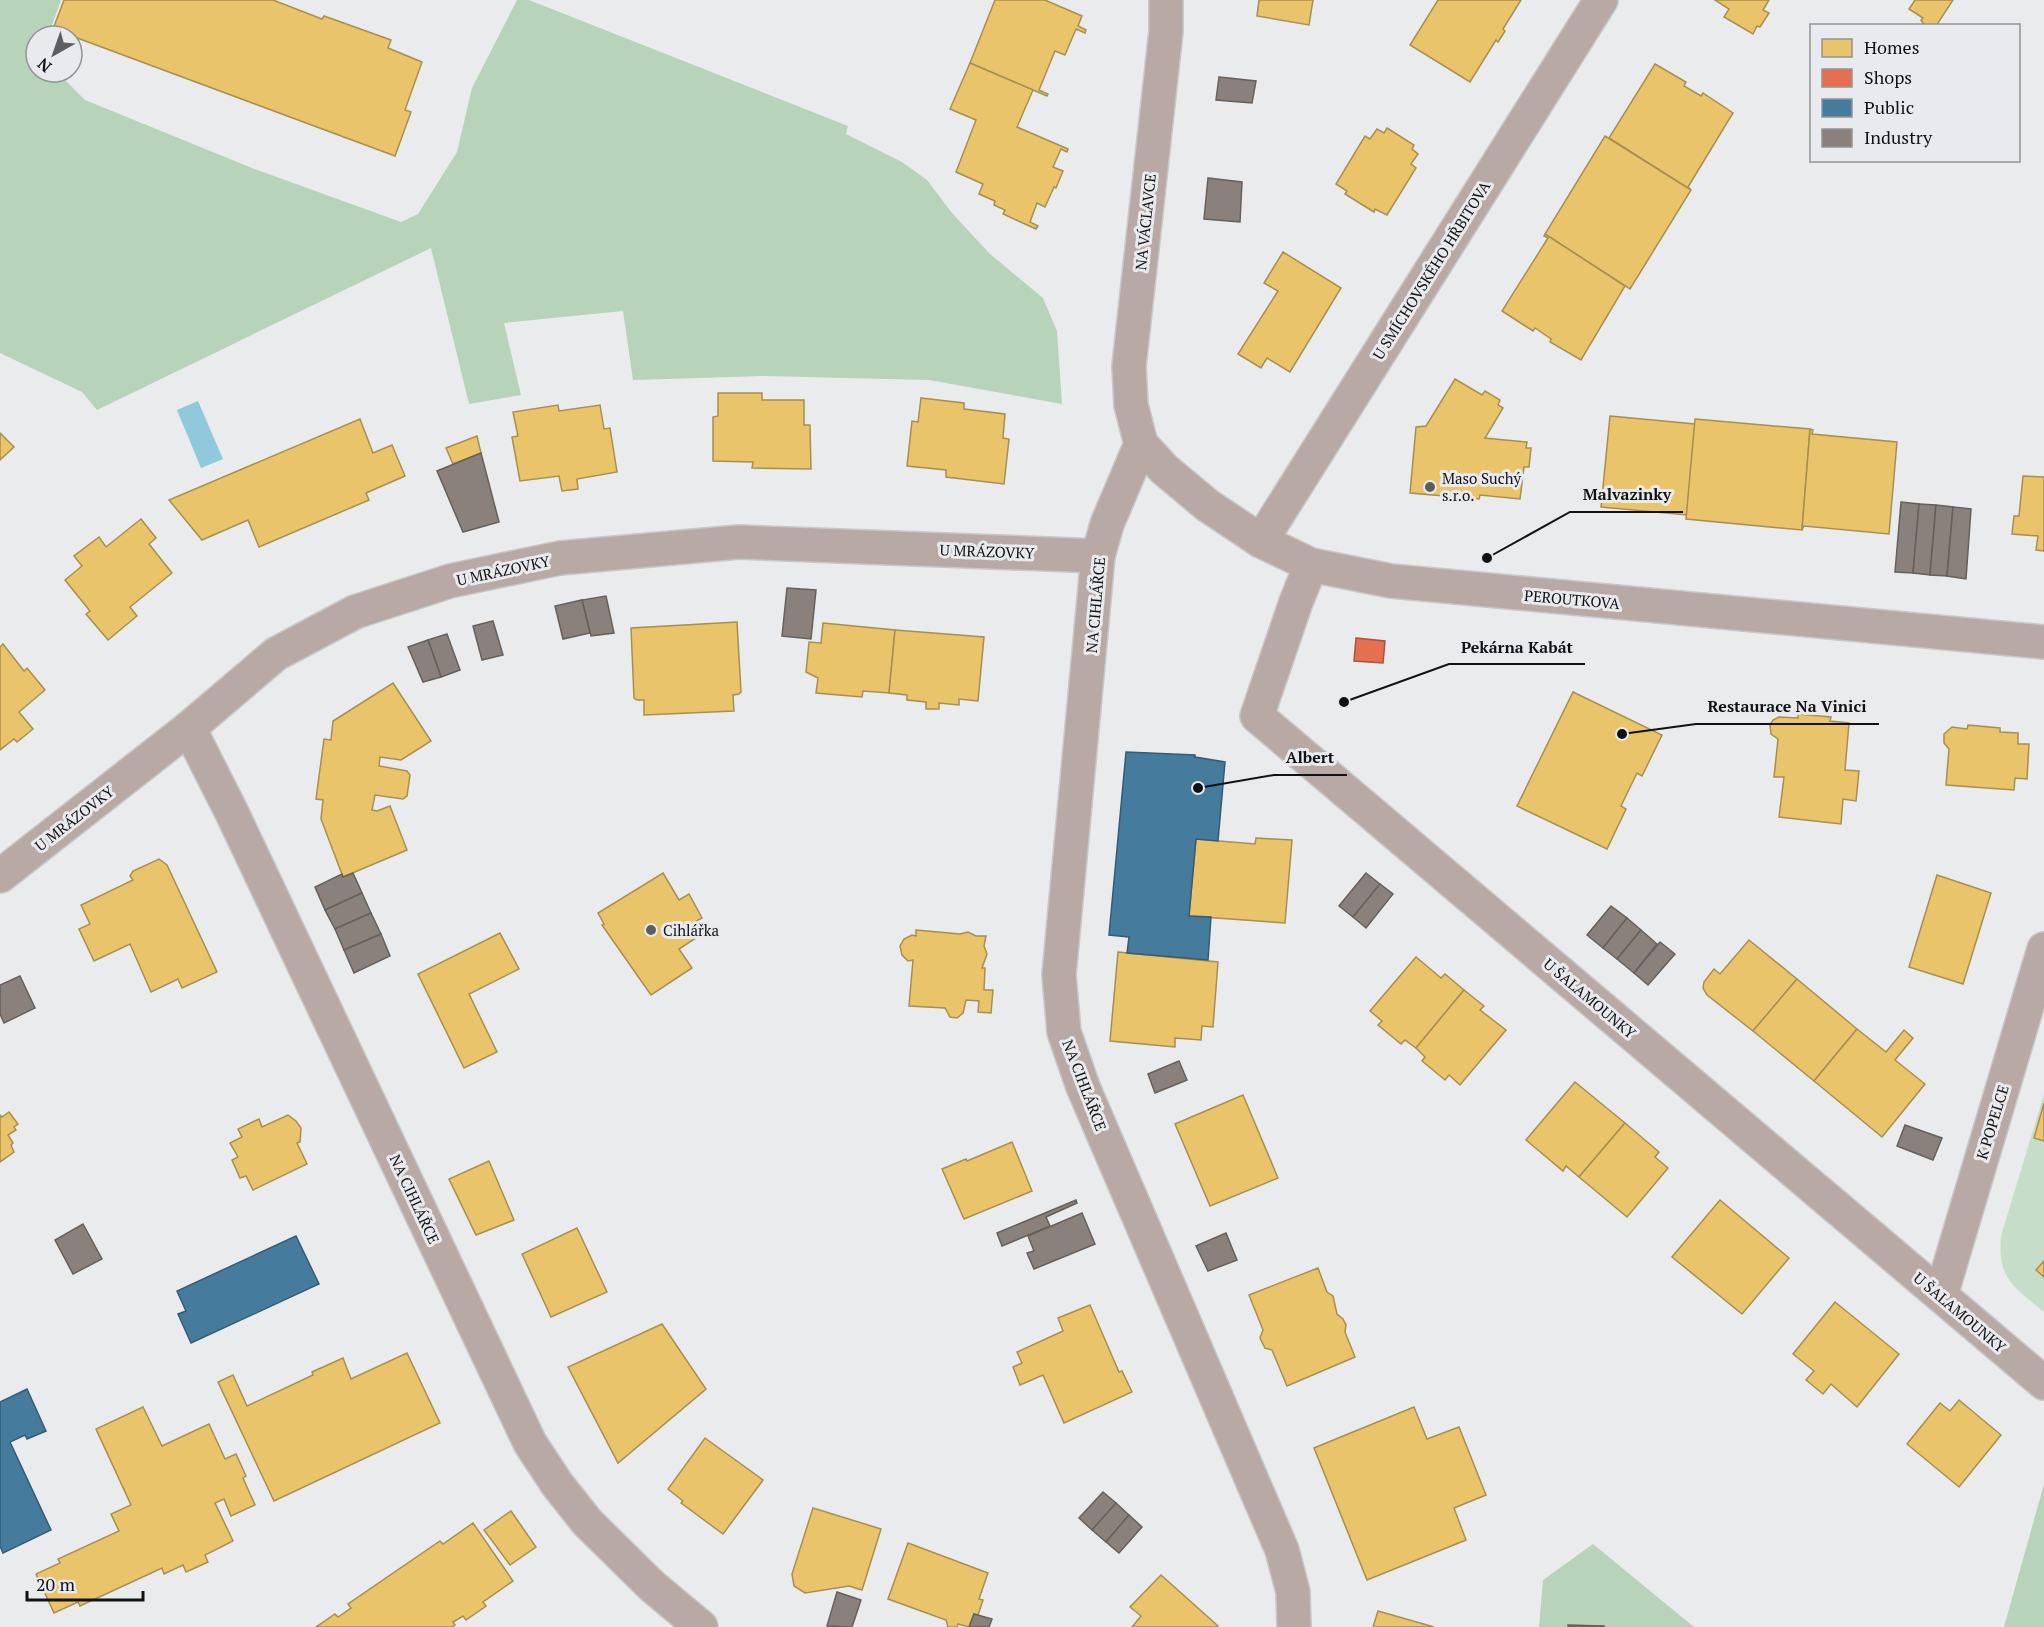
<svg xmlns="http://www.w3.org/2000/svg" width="2044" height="1627" font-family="'PT Serif',serif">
<rect width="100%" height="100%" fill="#eaebed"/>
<!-- green -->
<path fill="#c6dec9" d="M2044 1094V1103L2034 1137 2044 1141V1261L2036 1270 2044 1277V1312C2014 1287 1997 1279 2001 1236Z"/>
<!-- forest -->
<g fill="#b7d4ba">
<polygon points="0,0 61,0 48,36 36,36 36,72 57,72 85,100 252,168 401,222 418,214 457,152 472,88 517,0 529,0 848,126 846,134 902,162 927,180 952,213 989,253 1043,298 1057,331 1062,404 929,380 763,376 633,380 623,311 504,323 521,395 469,404 431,248 97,410 82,392 0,353"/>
<polygon points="2044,1484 2044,1627 2004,1627"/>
<polygon points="1593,1544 1694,1627 1539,1627 1543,1580"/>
</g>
<!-- water -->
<polygon fill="#90c9dc" points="198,401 223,459 201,468 177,410"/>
<!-- homes -->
<g fill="#e9c46a" stroke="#a88f50" stroke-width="1.5">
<polygon points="64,0 273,0 322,19 324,16 391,40 388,48 422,62 405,110 411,112 395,156 53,29"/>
<polygon points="995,0 1045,0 1082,16 1078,26 1086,30 1085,33 1076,29 1065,55 1055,51 1039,90 1048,94 1047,96 970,63"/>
<polygon points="1259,0 1313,0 1309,25 1257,16"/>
<polygon points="1438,0 1521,0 1503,29 1505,31 1498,42 1496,40 1470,82 1410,45"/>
<polygon points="1715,0 1769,0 1763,10 1769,13 1760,27 1757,26 1753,34 1724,17 1729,9"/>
<polygon points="1915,0 1953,0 1936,26 1925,26 1921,20 1923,18 1909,9"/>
<polygon points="970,63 1033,90 1017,127 1068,149 1067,152 1061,149 1053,167 1063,171 1056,188 1054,187 1045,207 1037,203 1030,222 1038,226 1036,229 1003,214 1005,210 994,205 995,201 979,194 983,184 956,172 976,120 950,109"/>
<polygon points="1655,64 1686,82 1684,86 1701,96 1703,93 1733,113 1688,187 1691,190 1609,138"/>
<polygon points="1387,128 1414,145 1412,149 1418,154 1411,164 1416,168 1387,215 1375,209 1374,212 1345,194 1347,191 1336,184 1365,136 1370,139 1377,129 1384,133"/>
<polygon points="1605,136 1691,190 1630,289 1545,234"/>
<polygon points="1545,234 1625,286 1581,360 1550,342 1551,339 1535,328 1533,331 1502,311 1548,238 1544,236"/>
<polygon points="1283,252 1341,288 1290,372 1267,358 1261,368 1238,354 1278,291 1264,283"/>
<polygon points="1455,379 1482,395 1485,391 1500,400 1498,405 1503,408 1485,438 1527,442 1526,448 1531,448 1529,467 1524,467 1520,499 1480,495 1479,499 1410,493 1416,427 1426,426"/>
<polygon points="718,393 762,393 762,400 804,400 804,425 810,425 811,469 752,468 753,462 713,461 713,417 718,416"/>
<polygon points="921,398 964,403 964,409 1005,414 1003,438 1009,439 1004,484 946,477 946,470 907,466 912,421 918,422"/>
<polygon points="558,405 559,411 600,405 604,429 610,428 617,472 577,479 578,489 562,491 559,476 520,481 512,437 518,436 513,412"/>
<polygon points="1610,416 1695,424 1687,515 1601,507"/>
<polygon points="360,419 373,453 392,445 405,476 366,493 369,500 259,547 248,520 202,540 169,500"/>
<polygon points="1695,419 1810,429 1802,530 1686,519"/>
<polygon points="1810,429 1813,430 1812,434 1897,442 1889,534 1804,526 1802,530"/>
<polygon points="0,433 14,447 0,460"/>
<polygon points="477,436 481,453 453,464 446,448"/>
<polygon points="2023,476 2044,477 2044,551 2036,550 2038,536 2012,534 2014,516 2019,516"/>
<polygon points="141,519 156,538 149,544 172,573 130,607 137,616 108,640 86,614 90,611 65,580 82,566 74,556 99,537 106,547"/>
<polygon points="737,622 741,692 739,694 733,695 734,711 644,715 644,700 637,700 634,698 631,628"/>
<polygon points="823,623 895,630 889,693 863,691 862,697 816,693 818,678 806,672 809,642 821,643"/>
<polygon points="895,630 984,637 978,701 959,699 959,705 939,703 939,709 926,709 926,702 907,700 907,695 889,693"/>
<polygon points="3,644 24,671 27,668 45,690 19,712 33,729 17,742 14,739 0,750 0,647"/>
<polygon points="393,683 431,741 401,760 380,757 379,766 407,771 410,775 407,796 403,799 375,795 372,810 377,811 390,806 407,850 343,877 321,819 323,800 316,799 324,739 331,740 333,721"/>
<polygon points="1573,692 1662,735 1642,776 1637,773 1621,806 1626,809 1607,849 1517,806"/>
<polygon points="1798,714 1831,717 1830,721 1849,723 1845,770 1859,771 1856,801 1843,799 1841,824 1779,817 1784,777 1774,777 1778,739 1771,734 1770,725 1773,720 1779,717 1798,718"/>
<polygon points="1968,725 2000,728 2000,732 2018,733 2018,744 2029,744 2027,779 2015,778 2014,790 1946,785 1949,749 1944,743 1944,734 1952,727 1967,729"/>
<polygon points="1256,838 1292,840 1285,923 1189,916 1196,839 1255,844"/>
<polygon points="159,859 167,865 217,972 182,988 178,979 151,992 130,944 94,961 79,929 90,924 81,905 133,880 130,876 133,871"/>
<polygon points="663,873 679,900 689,894 702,918 693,923 699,936 679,949 692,968 651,995 602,925 604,924 598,913"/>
<polygon points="1937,875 1991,893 1963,984 1909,967"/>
<polygon points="916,930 960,934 968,932 976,936 986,936 984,946 987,954 982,968 985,968 984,990 993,990 991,1013 978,1012 979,1001 966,1000 963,1013 957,1018 950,1017 945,1008 909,1006 913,960 908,961 902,955 900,946 904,939 912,935 916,936"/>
<polygon points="500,933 519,969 469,994 497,1052 464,1068 418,974"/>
<polygon points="1749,940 1797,979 1753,1031 1707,995 1703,988 1704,982 1714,969 1720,974"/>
<polygon points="1118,952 1218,962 1213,1027 1202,1026 1201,1040 1175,1038 1175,1047 1110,1041"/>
<polygon points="1416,957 1441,978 1445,974 1464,990 1416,1048 1405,1040 1401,1044 1378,1025 1382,1021 1370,1011"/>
<polygon points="1797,979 1857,1029 1814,1081 1753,1031"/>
<polygon points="1464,990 1484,1006 1480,1010 1506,1030 1460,1085 1449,1075 1445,1080 1422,1061 1425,1057 1416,1048"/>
<polygon points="1857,1029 1886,1052 1904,1030 1913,1038 1895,1060 1925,1084 1882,1137 1814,1081"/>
<polygon points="1575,1082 1625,1123 1579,1177 1566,1166 1563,1171 1526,1140"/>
<polygon points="1243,1095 1278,1178 1210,1206 1175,1124"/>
<polygon points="2044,1103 2044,1141 2034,1138"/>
<polygon points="9,1112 18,1124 14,1127 16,1130 8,1135 13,1143 11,1145 14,1152 0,1162 0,1115 2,1117"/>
<polygon points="288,1115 296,1121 301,1128 300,1142 297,1143 307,1164 253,1190 246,1176 240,1178 232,1160 238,1157 230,1143 242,1137 238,1129 259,1119 262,1127"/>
<polygon points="1625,1123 1659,1152 1655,1157 1668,1168 1627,1217 1579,1177"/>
<polygon points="1012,1142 1032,1191 964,1219 942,1169 966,1159 967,1161"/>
<polygon points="489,1161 514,1220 476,1235 449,1179"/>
<polygon points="1720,1200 1789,1258 1742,1314 1672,1257"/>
<polygon points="577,1228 607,1292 551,1317 522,1254"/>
<polygon points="2044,1261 2044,1277 2036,1270"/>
<polygon points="1318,1268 1327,1292 1333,1296 1337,1314 1343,1319 1346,1325 1345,1332 1355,1357 1287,1386 1272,1350 1265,1348 1260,1338 1263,1330 1249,1295"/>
<polygon points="1835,1302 1899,1354 1857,1407 1831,1384 1823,1394 1806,1380 1814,1371 1793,1354"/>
<polygon points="1090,1305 1119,1372 1122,1371 1132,1392 1064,1423 1043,1375 1020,1385 1013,1367 1022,1363 1017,1352 1063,1331 1058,1318"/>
<polygon points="662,1324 706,1389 618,1463 568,1367"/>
<polygon points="407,1353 440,1423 274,1501 218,1382 233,1375 247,1406 313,1375 312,1372 343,1358 351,1379"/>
<polygon points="1959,1400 2001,1435 1959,1487 1907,1444 1940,1403 1950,1411"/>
<polygon points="143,1407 162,1446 209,1424 225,1459 236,1454 246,1476 243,1478 255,1505 231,1516 224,1499 215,1503 233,1541 205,1555 208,1562 186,1572 183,1565 164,1574 162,1568 80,1606 78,1602 54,1613 36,1574 60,1563 58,1559 119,1531 111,1514 131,1505 96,1429"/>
<polygon points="1414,1407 1427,1439 1459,1427 1486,1495 1454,1508 1466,1540 1367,1580 1314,1448"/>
<polygon points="705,1438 763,1480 723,1534 681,1503 683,1501 668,1489"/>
<polygon points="813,1508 881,1529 862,1590 849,1586 805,1593 794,1586 792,1574"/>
<polygon points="511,1511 536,1547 510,1565 484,1530"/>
<polygon points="473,1523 513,1581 483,1602 486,1606 466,1620 463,1616 453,1622 455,1625 452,1627 316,1627 335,1614 338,1617 351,1608 348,1604 440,1541 443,1544"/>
<polygon points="908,1543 988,1573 979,1599 983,1600 978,1615 974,1614 969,1627 958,1624 957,1627 948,1627 946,1620 888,1599"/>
<polygon points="1161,1575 1218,1626 1217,1627 1132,1627 1141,1616 1130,1607"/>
<polygon points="1378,1611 1434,1627 1373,1627"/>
</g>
<!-- shops -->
<polygon fill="#e76f51" stroke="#a7533e" stroke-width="1.5" points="1356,638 1385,641 1383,663 1354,661"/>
<!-- public -->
<g fill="#457b9d" stroke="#355c74" stroke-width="1.5">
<polygon points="1126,752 1195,755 1195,757 1225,762 1218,841 1196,839 1189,916 1211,917 1208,960 1127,953 1129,937 1109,935"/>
<polygon points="296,1236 319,1284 191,1343 178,1314 186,1311 177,1291"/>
<polygon points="27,1389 46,1431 27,1439 25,1435 10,1442 51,1530 3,1553 0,1546 0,1402"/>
</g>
<!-- industry -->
<g fill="#8a817c" stroke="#66605c" stroke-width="1.5">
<polygon points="1219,77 1256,81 1252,103 1216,100"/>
<polygon points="1208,178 1242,182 1240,222 1204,219"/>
<polygon points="481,453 499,522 463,532 437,471"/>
<polygon points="1901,502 1919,504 1913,573 1895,572"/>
<polygon points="1919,504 1936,505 1930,575 1913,573"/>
<polygon points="1936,505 1953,507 1947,576 1930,575"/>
<polygon points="1953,507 1971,509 1966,579 1947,576"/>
<polygon points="787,588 816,590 811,639 782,636"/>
<polygon points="606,596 614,633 591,636 582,600"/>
<polygon points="582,600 590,633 563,639 555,606"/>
<polygon points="493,621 503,655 482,660 473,626"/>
<polygon points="447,634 460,670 441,677 428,640"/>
<polygon points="428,640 441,677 423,682 408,647"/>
<polygon points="353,873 362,893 325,910 315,887 342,874 343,877"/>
<polygon points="1366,873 1380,884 1353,917 1339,906"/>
<polygon points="1380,884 1393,894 1366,928 1353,917"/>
<polygon points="362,893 371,913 335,929 325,910"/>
<polygon points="1611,906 1627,918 1603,948 1587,935"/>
<polygon points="371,913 381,934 344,950 335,929"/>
<polygon points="1627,918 1641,930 1617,959 1603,948"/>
<polygon points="1641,930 1657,944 1634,973 1617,959"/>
<polygon points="381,934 390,956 354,973 344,950"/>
<polygon points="1660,942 1675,954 1648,985 1634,973"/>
<polygon points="20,976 35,1008 4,1023 0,1014 0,985"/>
<polygon points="1179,1061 1187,1080 1155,1093 1148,1074"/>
<polygon points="1905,1125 1942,1138 1933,1160 1897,1146"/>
<polygon points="1076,1200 1077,1203 1046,1217 1050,1226 1002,1246 997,1233"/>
<polygon points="1082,1213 1095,1244 1034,1269 1027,1253 1034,1251 1028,1236"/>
<polygon points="83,1224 102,1259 73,1274 55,1240"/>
<polygon points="1226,1233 1237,1260 1208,1271 1196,1246"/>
<polygon points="1103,1492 1116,1503 1092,1530 1079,1518"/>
<polygon points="1116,1503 1129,1515 1106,1542 1092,1530"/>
<polygon points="1129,1515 1142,1527 1119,1553 1106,1542"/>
<polygon points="837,1592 861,1600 852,1627 827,1626"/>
<polygon points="974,1614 992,1619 989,1627 969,1627"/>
<polygon points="1568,1625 1604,1626 1604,1627 1568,1627"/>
</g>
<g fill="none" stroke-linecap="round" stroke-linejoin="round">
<defs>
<g id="minor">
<polyline points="1166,0 1166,31 1129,366 1131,405 1141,444 1164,469 1207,505 1261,541 1311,565 1391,581 2044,642"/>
<polyline points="1141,444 1107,524 1098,556 1059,975 1064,1032 1083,1087 1282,1550 1293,1592 1294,1627"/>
<polyline points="1261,541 1601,0"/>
<polyline points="1311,565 1296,602 1257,716 2044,1383"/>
<polyline points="189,728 232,813 530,1443 557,1484 587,1522 652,1586 701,1627"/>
<polyline points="0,876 189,728 276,654 355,612 450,581 560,558 739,542 1098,556"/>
<polyline points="1941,1295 2044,949"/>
</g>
</defs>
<!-- minor casing -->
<use href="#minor" stroke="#c8c8c9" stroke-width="36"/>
<!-- minor -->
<use href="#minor" stroke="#b9a9a5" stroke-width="33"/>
</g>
<!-- markers -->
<g fill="#5d5e5f" stroke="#e9eaee" stroke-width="2">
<circle cx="1430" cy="487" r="6"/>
<circle cx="651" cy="930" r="6"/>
</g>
<g text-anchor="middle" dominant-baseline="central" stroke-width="6" stroke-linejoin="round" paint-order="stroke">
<!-- street labels -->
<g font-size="15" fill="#111213" stroke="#e9eaee">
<text transform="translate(1145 222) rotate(-84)">NA VÁCLAVCE</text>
<text transform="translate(1431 270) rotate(-58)">U SMÍCHOVSKÉHO HŘBITOVA</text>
<text transform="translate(987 551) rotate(2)">U MRÁZOVKY</text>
<text transform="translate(503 570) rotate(-12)">U MRÁZOVKY</text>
<text transform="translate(1572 599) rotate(5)">PEROUTKOVA</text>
<text transform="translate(1095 605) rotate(-85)">NA CIHLÁŘCE</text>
<text transform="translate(74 818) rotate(-38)">U MRÁZOVKY</text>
<text transform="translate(1590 998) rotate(40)">U ŠALAMOUNKY</text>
<text transform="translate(1085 1085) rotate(69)">NA CIHLÁŘCE</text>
<text transform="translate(1992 1122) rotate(-73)">K POPELCE</text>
<text transform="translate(415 1199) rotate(65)">NA CIHLÁŘCE</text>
<text transform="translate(1960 1312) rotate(40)">U ŠALAMOUNKY</text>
</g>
<!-- poi labels -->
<g font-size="15" fill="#111213" stroke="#e9eaee" text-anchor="start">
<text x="1442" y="478">Maso Suchý<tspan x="1442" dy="17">s.r.o.</tspan></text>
<text x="663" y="930">Cihlářka</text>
</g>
</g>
<!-- callouts -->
<path fill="none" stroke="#111213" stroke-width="2" d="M1487 558L1570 512H1683M1344 702L1449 664H1585M1622 734L1696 724H1879M1198 788L1274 775H1347"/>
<g fill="#111213" stroke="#e9eaee" stroke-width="2">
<circle cx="1487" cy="558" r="6"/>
<circle cx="1344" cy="702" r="6"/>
<circle cx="1622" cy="734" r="6"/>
<circle cx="1198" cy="788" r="6"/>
</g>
<g font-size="16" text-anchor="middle" font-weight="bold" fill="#111213" stroke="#e9eaee" stroke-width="6" stroke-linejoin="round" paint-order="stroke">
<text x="1627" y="500">Malvazinky</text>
<text x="1517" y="653">Pekárna Kabát</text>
<text x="1787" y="712">Restaurace Na Vinici</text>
<text x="1310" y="763">Albert</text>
</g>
<!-- legend -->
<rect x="1810" y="24" width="210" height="138" fill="#e9eaee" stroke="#939496" stroke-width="1.5"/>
<rect x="1822" y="39" width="30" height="18" fill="#e9c46a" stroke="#939496" stroke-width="1.5"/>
<text x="1864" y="54" font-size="18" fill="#111213">Homes</text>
<rect x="1822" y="69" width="30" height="18" fill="#e76f51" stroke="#939496" stroke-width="1.5"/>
<text x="1864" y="84" font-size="18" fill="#111213">Shops</text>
<rect x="1822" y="99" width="30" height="18" fill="#457b9d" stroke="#939496" stroke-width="1.5"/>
<text x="1864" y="114" font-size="18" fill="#111213">Public</text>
<rect x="1822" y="129" width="30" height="18" fill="#8a817c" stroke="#939496" stroke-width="1.5"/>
<text x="1864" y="144" font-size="18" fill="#111213">Industry</text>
<!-- north arrow -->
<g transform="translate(54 54) rotate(220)"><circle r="28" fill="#e9eaee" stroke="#939496" stroke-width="1.5"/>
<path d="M0-4.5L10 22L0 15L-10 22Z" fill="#5d5e5f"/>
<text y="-9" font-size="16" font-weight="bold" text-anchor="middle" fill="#111213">N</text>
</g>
<!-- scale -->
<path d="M27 1591v9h116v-9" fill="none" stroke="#111213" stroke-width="3"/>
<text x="36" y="1591" font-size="18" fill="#111213" stroke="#e9eaee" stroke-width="4.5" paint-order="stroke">20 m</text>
</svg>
